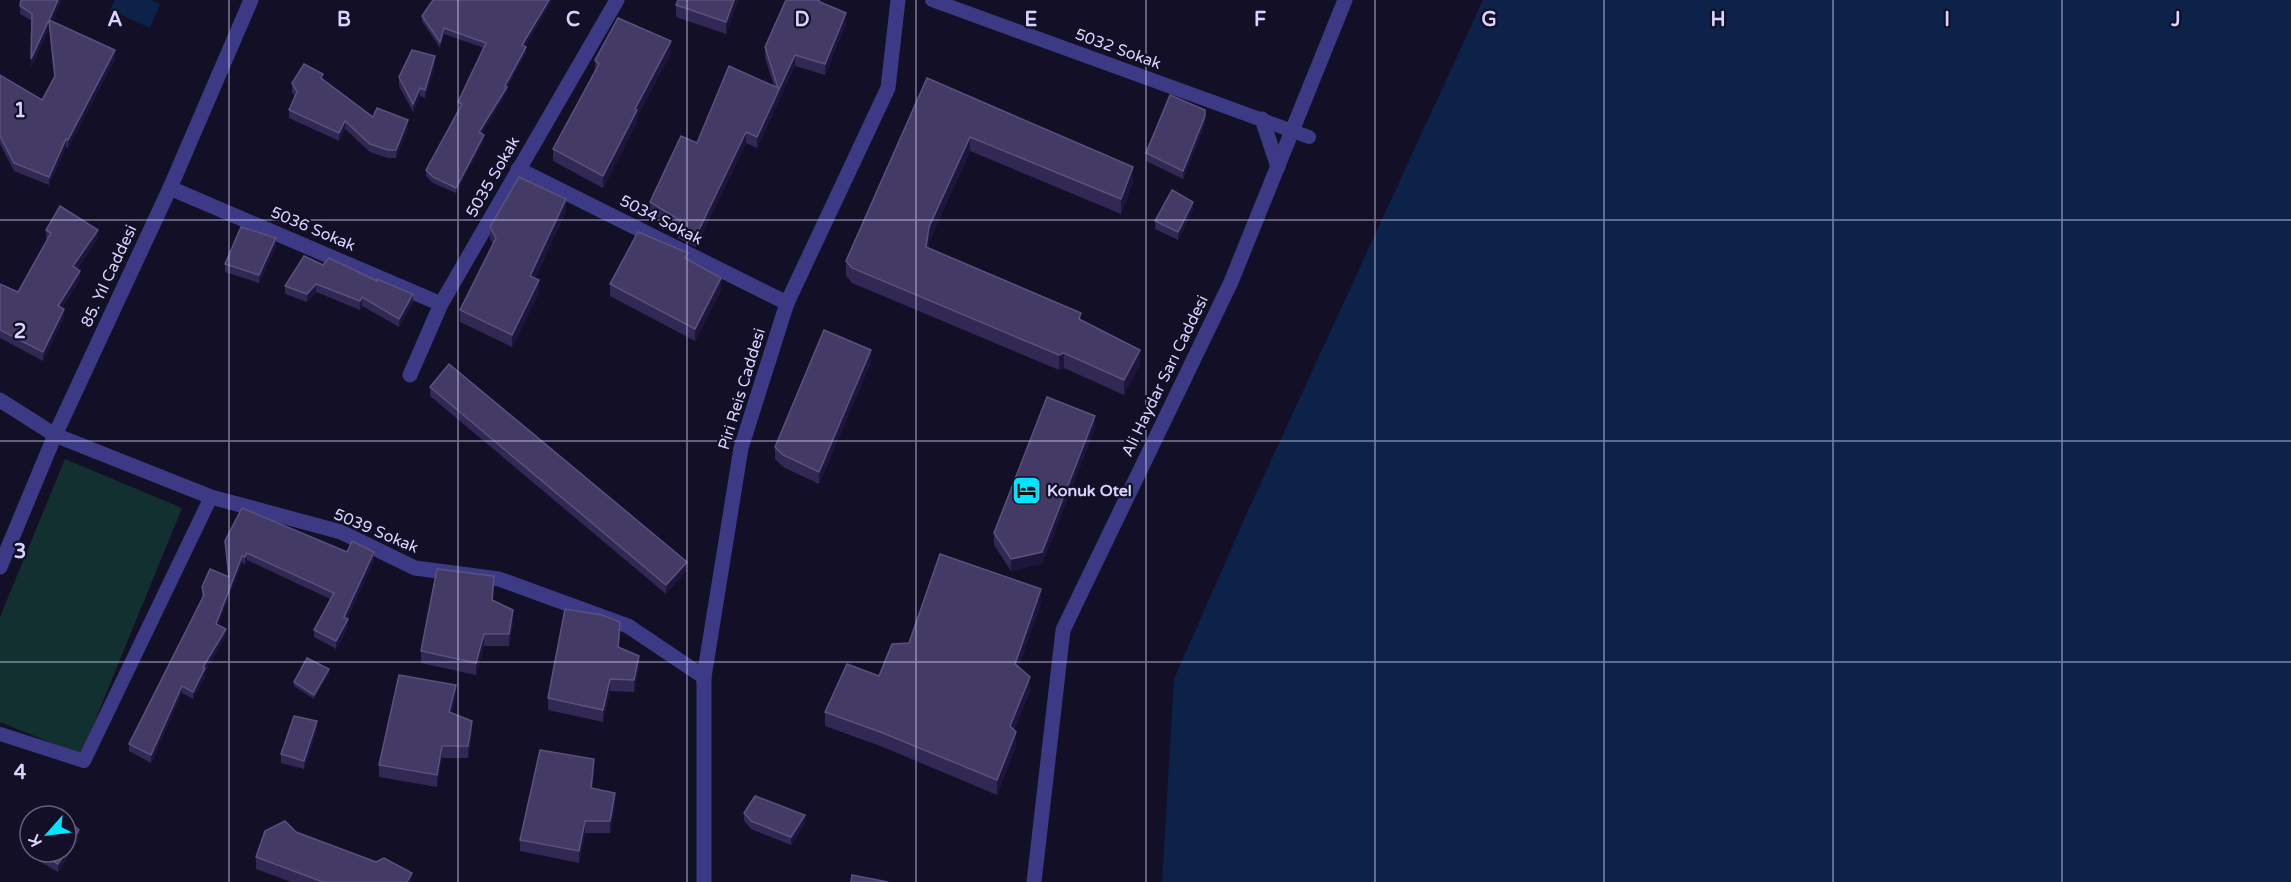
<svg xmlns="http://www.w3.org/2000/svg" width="2291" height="882" font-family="'Varela Round',sans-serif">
<rect width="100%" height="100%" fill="#130f26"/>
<!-- green -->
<polygon fill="#12302f" points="65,459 182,508 81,755 0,722 0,617"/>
<!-- water -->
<g fill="#0c2248">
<polygon points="115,0 151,0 160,4 150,28 110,10"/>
<polygon points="1483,0 2291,0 2291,882 1162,882 1174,679 1251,504"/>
</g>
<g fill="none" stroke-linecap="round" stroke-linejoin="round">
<!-- service -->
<g stroke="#3d3a85" stroke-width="14">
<polyline points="932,0 1309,137"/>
<polyline points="0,734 84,761 211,497"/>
</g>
<!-- pedestrian -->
<g stroke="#3d3a85" stroke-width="15">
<polyline points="1262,119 1278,167"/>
<polyline points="1034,882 1063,630 1231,282 1345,0"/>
</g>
<!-- minor -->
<g stroke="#3d3a85" stroke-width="15">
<polyline points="518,169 787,303"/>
<polyline points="170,188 441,304"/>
<polyline points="410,375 441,304 617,0"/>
<polyline points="0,400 55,435 211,497 341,532 415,568 499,579 628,626 704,677"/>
<polyline points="0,567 55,435 170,188 251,0"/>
</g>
<!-- tertiary -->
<polyline stroke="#3d3a85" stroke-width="15" points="704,882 704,677 741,448 787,303 888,88 898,0"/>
</g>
<!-- wall -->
<g fill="#312854">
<polygon points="552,0 525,46 526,53 507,87 507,92 481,134 484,140 456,193 433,183 426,176 426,170 460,109 458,108 458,102 484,48 444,34 440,48 422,21 422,16"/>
<polygon points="738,0 726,34 676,17 676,5"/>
<polygon points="820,2 846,24 825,75 795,66 757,148 746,143 696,247 678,238 678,230 650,213 650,202 697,143 774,86 765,58 765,47"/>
<polygon points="20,6 52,22 115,59 68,148 66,147 49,185 14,171 0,144 0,75 42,100 54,78 49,28 31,68 32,21 20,14"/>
<polygon points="671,53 637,117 637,122 603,188 553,161 553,149 595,72 595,60"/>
<polygon points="435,65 425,98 420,96 413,112 399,86 399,77"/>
<polygon points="927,78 1133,182 1121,214 970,151 929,242 928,248 1081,320 1140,364 1124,395 1064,368 1059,370 852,283 846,276 846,261"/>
<polygon points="323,80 373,117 408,128 396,158 388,158 370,152 345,129 339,141 289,118 289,110 295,97 292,92 292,83"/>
<polygon points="1205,124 1183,179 1146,161 1146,153"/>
<polygon points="1193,210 1178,240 1155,229 1155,221"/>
<polygon points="566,211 535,278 539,292 512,347 460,322 460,310 493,244 490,239 490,227"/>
<polygon points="46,230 98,238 77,269 80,279 62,308 64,317 43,361 0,338 0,284 18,292 47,239 46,238"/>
<polygon points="276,247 259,283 225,272 225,264"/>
<polygon points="688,259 721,290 695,341 610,296 610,284"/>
<polygon points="323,265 413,302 399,327 362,306 360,310 316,292 307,302 285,294 285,286"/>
<polygon points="871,362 819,484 783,467 775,459 775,447"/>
<polygon points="430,387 687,570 666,594 430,396"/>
<polygon points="1095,428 1042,564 1011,571 994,545 994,533"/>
<polygon points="225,541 347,552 374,560 347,619 348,627 336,649 314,637 314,630 330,599 247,560 245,564 242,563 218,625 226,636 205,671 205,676 193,699 182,693 151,763 129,751 129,744 203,598 202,595 202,587 228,576"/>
<polygon points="494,588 493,600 513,622 509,646 484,646 476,675 421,663 421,651"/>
<polygon points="1041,603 1018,667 1030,691 1014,730 1016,746 997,795 883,747 825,726 825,712 879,676 909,643"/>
<polygon points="620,634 619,647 639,668 634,692 610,691 603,722 548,710 548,698"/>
<polygon points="329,673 314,699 294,686 294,682"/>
<polygon points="456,697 452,713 472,733 468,758 442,758 437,787 379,777 379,765"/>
<polygon points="317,730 304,769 281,763 281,754"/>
<polygon points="594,771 592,788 615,805 610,833 585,833 579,863 520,851 520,840"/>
<polygon points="744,813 805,823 791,845 751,829 744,821"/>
<polygon points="79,839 58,872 32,857 32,852 66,852"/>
<polygon points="256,857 412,882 291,882 256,869"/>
</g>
<!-- shaded-wall -->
<g fill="#1d163a">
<polygon points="58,0 62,0 50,27 49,20"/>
<polygon points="549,0 552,0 522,51 522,45"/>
<polygon points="734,0 738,0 726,34 726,22"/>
<polygon points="846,13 846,24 825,75 825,64"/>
<polygon points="49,20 49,28 31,68 31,59"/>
<polygon points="444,28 444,34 440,48 440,42"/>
<polygon points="671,41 671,53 637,117 637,122 603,188 603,176 635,109"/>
<polygon points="526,47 526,53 507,87 507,92 479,138 479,132"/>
<polygon points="115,50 115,59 68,148 68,140"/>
<polygon points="795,55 795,66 757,148 757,137"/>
<polygon points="435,56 435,65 425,98 425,90"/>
<polygon points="420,88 420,96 413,112 413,104"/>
<polygon points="1205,116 1205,124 1183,179 1183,171"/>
<polygon points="408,120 408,128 396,158 396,150"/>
<polygon points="345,121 345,129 339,141 339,133"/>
<polygon points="746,132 746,143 696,247 696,236"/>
<polygon points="484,135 484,140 456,193 456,188"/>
<polygon points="970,137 970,151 929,242 926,262 926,247 929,227"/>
<polygon points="66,139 66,147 49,185 49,177"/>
<polygon points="1133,167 1133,182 1121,214 1121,199"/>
<polygon points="566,199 566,211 530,288 530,276"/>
<polygon points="1193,202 1193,210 1178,240 1178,232"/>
<polygon points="98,230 98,238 73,274 73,266"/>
<polygon points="276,238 276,247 259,283 259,275"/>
<polygon points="80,271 80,279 58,314 58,306"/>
<polygon points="721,278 721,290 695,341 695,329"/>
<polygon points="539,280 539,292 512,347 512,335"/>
<polygon points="316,284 316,292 307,302 307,294"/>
<polygon points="413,294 413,302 399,327 399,319"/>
<polygon points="362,297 362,306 360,310 360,301"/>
<polygon points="64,309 64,317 43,361 43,352"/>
<polygon points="871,350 871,362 819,484 819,472"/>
<polygon points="1140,350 1140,364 1124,395 1124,380"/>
<polygon points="1064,353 1064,368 1059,370 1059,355"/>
<polygon points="1095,416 1095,428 1042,564 1011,571 1011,559"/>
<polygon points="374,552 374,560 344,625 344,617"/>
<polygon points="247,553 247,560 245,564 245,557"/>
<polygon points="242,556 242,563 216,631 216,624"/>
<polygon points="687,562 687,570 666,594 666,585"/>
<polygon points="1041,589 1041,603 1015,678 1015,664"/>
<polygon points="513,610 513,622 509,646 509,634"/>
<polygon points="348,619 348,627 336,649 336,641"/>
<polygon points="226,629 226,636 205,671 205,676 193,699 193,692 203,667"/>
<polygon points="484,634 484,646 476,675 476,663"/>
<polygon points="639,656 639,668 634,692 634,680"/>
<polygon points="329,669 329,673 314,699 314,695"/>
<polygon points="1030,677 1030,691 1010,740 1010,726"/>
<polygon points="610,679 610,691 603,722 603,710"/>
<polygon points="456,685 456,697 449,724 449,712"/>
<polygon points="182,686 182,693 151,763 151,755"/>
<polygon points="317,721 317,730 304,769 304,761"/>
<polygon points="472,721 472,733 468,758 468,746"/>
<polygon points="1016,732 1016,746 997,795 997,780"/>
<polygon points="442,746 442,758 437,787 437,775"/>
<polygon points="615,793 615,805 610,833 610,821"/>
<polygon points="805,815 805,823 791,845 791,837"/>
<polygon points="585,821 585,833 579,863 579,851"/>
<polygon points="79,830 79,839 58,872 58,864"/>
<polygon points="412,873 412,882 407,882"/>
</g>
<!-- building -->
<g fill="#433a66" stroke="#5a527e" stroke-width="1.5">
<polygon points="21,0 58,0 49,20 115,50 68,140 66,139 49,177 14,163 0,136 0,75 42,100 55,76 49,20 31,59 32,14 20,6"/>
<polygon points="433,0 549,0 522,45 526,47 505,86 507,87 479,132 484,135 456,188 433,177 426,170 462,104 458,102 486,43 444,28 440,42 422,16"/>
<polygon points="678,0 734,0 726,22 676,5"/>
<polygon points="786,0 819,0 820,2 846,13 825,64 795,55 757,137 746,132 696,236 678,227 681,221 650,202 681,136 697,143 729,66 778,88 765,47"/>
<polygon points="618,18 671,41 635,109 637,110 603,176 553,149 599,64 595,60"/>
<polygon points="412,50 435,56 425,90 420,88 413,104 399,77"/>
<polygon points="304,64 323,74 321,78 373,117 377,108 408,120 396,150 388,150 370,144 345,121 339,133 289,110 297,92 292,83"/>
<polygon points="927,78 1133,167 1121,199 970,137 929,227 926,247 1081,313 1079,319 1140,350 1124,380 1064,353 1059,355 852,268 846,261"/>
<polygon points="1170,95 1205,110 1205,116 1183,171 1146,153"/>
<polygon points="519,177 566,199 530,276 539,280 512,335 460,310 496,238 490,227"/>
<polygon points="1172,190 1193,202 1178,232 1155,221"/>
<polygon points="60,206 98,230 73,266 80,271 58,306 64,309 43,352 0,330 0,284 18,292 51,233 46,230"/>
<polygon points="241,227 276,238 259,275 225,264"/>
<polygon points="638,232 688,253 685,258 721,278 695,329 610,284"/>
<polygon points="304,256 323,265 329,258 377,281 377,279 413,294 399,319 362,297 360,301 316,284 307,294 285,286"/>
<polygon points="824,330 871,350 819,472 783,455 775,447"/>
<polygon points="449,364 687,562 666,585 430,387"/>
<polygon points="1047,397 1095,416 1042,552 1011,559 994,533"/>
<polygon points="242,508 347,552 352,541 374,552 344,617 348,619 336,641 314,630 334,593 247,553 245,557 242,556 216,624 226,629 203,667 205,668 193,692 182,686 151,755 129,744 204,595 202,587 210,569 229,577 225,541"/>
<polygon points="940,554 1041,589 1015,664 1030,677 1010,726 1016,732 997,780 883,733 825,712 847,664 879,676 892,644 909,643"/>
<polygon points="437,569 494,576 492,600 513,610 509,634 484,634 476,663 421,651"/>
<polygon points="565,609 602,615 620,622 618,647 639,656 634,680 610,679 603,710 548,698"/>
<polygon points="307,658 329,669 314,695 294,682"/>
<polygon points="399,675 456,685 449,712 472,721 468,746 442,746 437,775 379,765"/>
<polygon points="294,716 317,721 304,761 281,754"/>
<polygon points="540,750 594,759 591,788 615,793 610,821 585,821 579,851 520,840"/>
<polygon points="755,796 805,815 791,837 751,821 744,813"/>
<polygon points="56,808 64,816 51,816"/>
<polygon points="66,818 79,830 66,852"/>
<polygon points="285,821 296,832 376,862 384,858 412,873 407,882 323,882 256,857 265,831"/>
<polygon points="37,852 66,852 58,864"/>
<polygon points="852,875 888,882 851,882"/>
</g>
<!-- grid -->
<path fill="none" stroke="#d9d4ff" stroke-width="1.5" stroke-opacity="0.55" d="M229 0V882M458 0V882M687 0V882M916 0V882M1146 0V882M1375 0V882M1604 0V882M1833 0V882M2062 0V882M0 220H2291M0 441H2291M0 662H2291"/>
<!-- icons -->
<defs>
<symbol id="hotel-square" viewBox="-11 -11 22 22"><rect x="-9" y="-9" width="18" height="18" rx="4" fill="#00e5ff" stroke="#130f26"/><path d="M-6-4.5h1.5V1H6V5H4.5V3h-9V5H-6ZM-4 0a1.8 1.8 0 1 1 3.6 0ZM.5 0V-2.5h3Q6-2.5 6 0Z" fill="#111"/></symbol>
</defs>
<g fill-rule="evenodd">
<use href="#hotel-square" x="1010" y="474" width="33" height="33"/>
</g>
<g text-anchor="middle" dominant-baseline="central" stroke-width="4.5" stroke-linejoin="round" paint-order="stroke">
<!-- street labels -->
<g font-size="16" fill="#d9d4ff" stroke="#130f26">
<text transform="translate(1118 49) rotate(20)">5032 Sokak</text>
<text transform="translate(493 177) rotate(-60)">5035 Sokak</text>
<text transform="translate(661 220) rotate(27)">5034 Sokak</text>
<text transform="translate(313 229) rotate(23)">5036 Sokak</text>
<text transform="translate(109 276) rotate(-65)">85. Yıl Caddesi</text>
<text transform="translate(1165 376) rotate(-64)">Ali Haydar Sarı Caddesi</text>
<text transform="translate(742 389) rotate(-73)">Piri Reis Caddesi</text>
<text transform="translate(376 531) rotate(23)">5039 Sokak</text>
</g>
<!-- poi labels -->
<g font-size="16" font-weight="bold" fill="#d9d4ff" stroke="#130f26" text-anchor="start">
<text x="1047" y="491">Konuk Otel</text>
</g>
</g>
<g font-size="20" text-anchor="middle" font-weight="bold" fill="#d9d4ff" stroke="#130f26" stroke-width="4.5" stroke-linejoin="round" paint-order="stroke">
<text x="115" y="26">A</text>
<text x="344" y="26">B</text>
<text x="573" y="26">C</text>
<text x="802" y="26">D</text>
<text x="1031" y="26">E</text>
<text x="1260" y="26">F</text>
<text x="1489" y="26">G</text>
<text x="1718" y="26">H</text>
<text x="1947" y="26">I</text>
<text x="2176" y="26">J</text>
<text x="20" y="117">1</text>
<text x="20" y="338">2</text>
<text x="20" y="558">3</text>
<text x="20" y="779">4</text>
</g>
<!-- north arrow -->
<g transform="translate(48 834) rotate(242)"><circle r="28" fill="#130f26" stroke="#625e7d" stroke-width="1.5"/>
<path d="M0-4.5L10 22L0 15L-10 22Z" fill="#00e5ff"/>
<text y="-9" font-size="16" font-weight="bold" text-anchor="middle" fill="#d9d4ff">K</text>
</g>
</svg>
